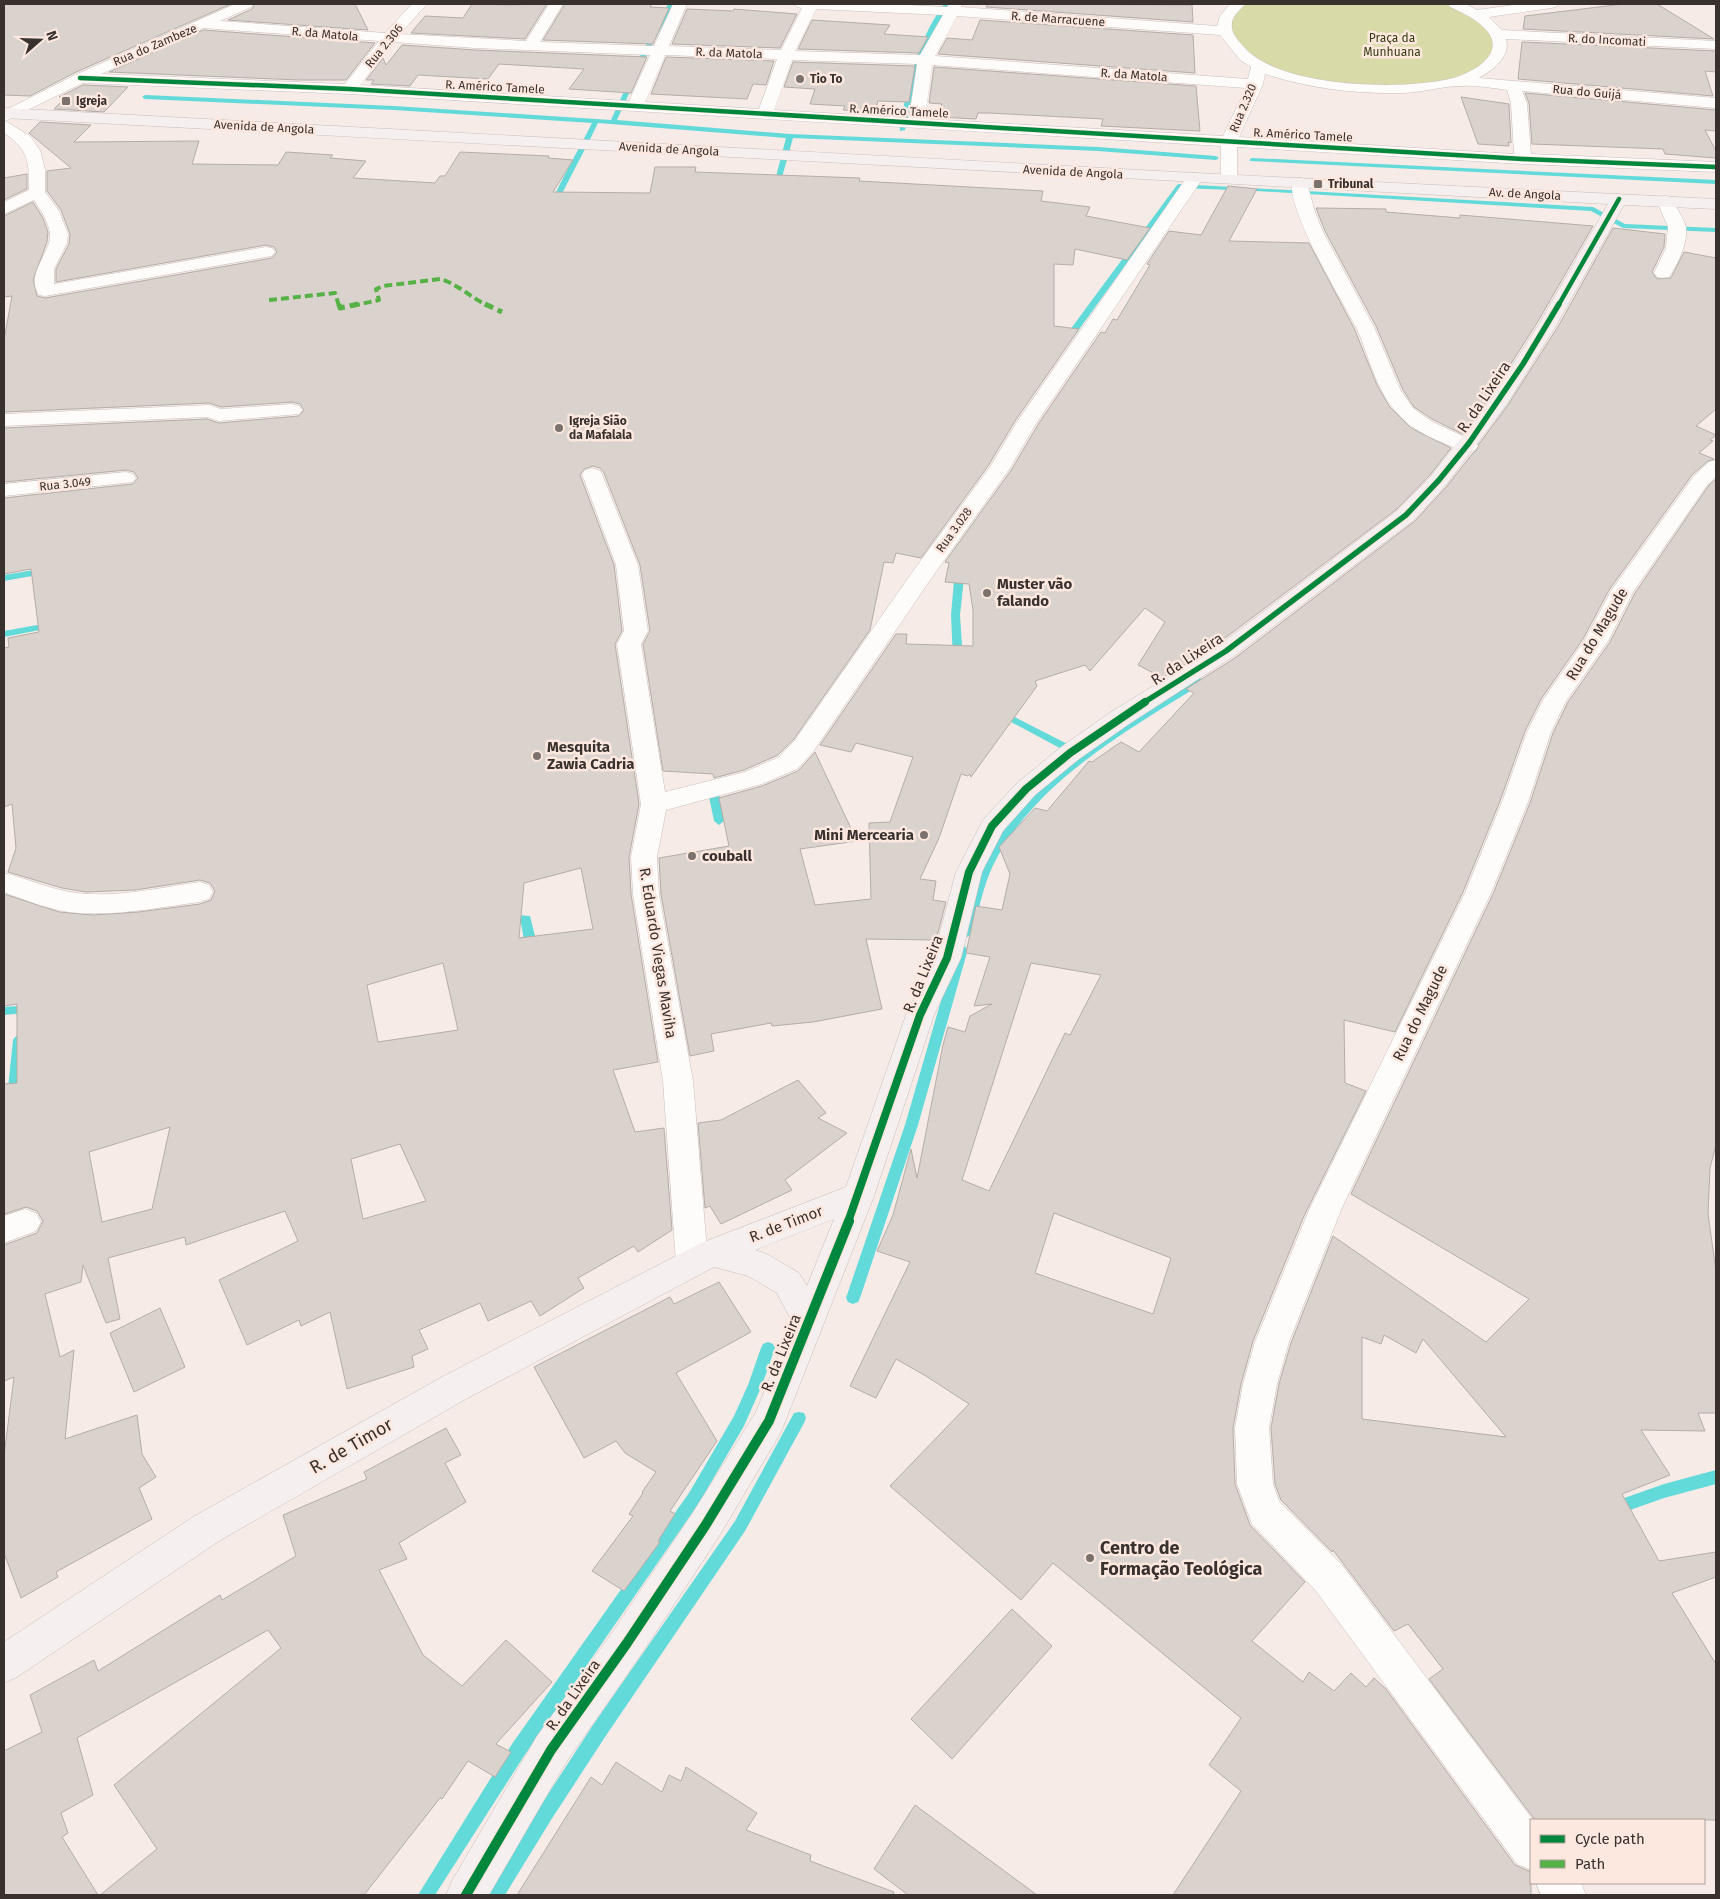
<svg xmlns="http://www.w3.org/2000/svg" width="1720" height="1899" font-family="'Fira Sans',sans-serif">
<rect width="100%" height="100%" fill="#f6ebe6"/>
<!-- green -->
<path fill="#d8dba7" d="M1243 4C1304 4 1365 4 1426 4 1433 4 1441 2 1448 4 1454 5 1460 10 1465 13 1479 22 1505 41 1489 60 1454 102 1311 85 1265 67 1257 63 1249 54 1242 48 1225 33 1227 17 1243 4Z"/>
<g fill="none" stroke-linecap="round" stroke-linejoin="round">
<!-- stream -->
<g fill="#62dad9" fill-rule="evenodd">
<path d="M668 4H674L646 56 617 120 790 134 1098 147 1216 156 1219 158 1216 160 1098 151 793 138 779 188 776 190 773 188 786 138 598 123C585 151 569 178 556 206L553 208 550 206C562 177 578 151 592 123L394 110 145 99 142 97 145 95 394 106 611 120 640 56Z"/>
<path d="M944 4H950C923 42 914 85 905 130L900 131C899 123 902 113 904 105 912 68 922 34 944 4Z"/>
<polygon points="1252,158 1716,180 1716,184 1250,161 1250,159"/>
<polygon points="1179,184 1593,207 1625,224 1716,228 1716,232 1623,228 1591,211 1257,191 1181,188 1070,342 1064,342 1064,338 1177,185"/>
<polygon points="960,566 965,569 960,615 963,660 958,663 953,660 951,615 955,569"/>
<polygon points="46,568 49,569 49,573 4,581 4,575"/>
<polygon points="37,625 42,628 40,630 4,637 4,631"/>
<path d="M1200 678 1205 681 1203 683C1130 729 1044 776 999 854 985 877 979 907 973 933L967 937 963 936 961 933C969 906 975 878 988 853 1020 794 1080 754 1135 717 1150 707 1184 682 1200 678Z"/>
<polygon points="1001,710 1079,750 1080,752 1079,754 1071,754 998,715 996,713"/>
<polygon points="721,785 726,789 719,794 724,821 719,825 714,821 708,792 709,790"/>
<polygon points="506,914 530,916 536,940 532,955 528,956 522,952 524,940 521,923 502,921 500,918"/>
<polygon points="962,945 968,949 918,1125 860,1298 858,1302 853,1304 848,1302 846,1298 905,1125 956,949"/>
<polygon points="31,1005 35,1006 37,1009 35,1012 4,1015 4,1007"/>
<polygon points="19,1035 23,1037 25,1040 20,1088 18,1091 10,1091 8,1088 13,1040 15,1037"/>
<polygon points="768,1342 773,1344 775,1348 762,1385 744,1426 699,1503 524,1756 435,1895 418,1895 512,1744 689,1493 734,1416 748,1385 761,1348 763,1344"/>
<polygon points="799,1412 804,1413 806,1418 804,1423 745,1531 605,1737 551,1820 505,1895 488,1895 539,1808 593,1725 735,1521 794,1413"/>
<polygon points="1716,1470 1716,1484 1664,1498 1613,1516 1608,1514 1606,1509 1608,1504 1613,1502 1664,1484"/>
</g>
</g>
<!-- building -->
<g fill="#dad2cd" stroke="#b5ada8" fill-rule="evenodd">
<polygon points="4,4 231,4 74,73 30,96 4,95"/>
<polygon points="255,4 355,4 368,30 228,20 252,9"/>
<polygon points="472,4 508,5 547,4 525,39 411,33 425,16 463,18"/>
<polygon points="565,4 652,4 650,7 669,8 653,44 543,40"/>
<polygon points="988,4 1192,5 1193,22 986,7"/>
<polygon points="1623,4 1657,4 1714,39 1523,29 1525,16"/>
<polygon points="687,9 733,11 734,9 797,14 780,48 672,44"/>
<polygon points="812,20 890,25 884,34 928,37 919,53 798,49"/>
<polygon points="980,20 1193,35 1195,73 938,54 947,38 972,40"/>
<polygon points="203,30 375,43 346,80 299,80 109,72"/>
<polygon points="1522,42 1716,51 1716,72 1705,71 1713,96 1518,79"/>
<polygon points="402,45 475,50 647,57 631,93 569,89 584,69 499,64 488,79 418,75 410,86 371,84 374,80 366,80 383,58 386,65"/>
<polygon points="666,57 774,61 766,85 753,84 747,99 651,94"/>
<polygon points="793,62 915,66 909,102 878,101 875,112 843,110 845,106 810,104 815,89 784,87"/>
<polygon points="934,67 1196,86 1200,131 1101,126 1103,119 989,113 978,113 976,119 939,117 942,104 929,103"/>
<polygon points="83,85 128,87 104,112 54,109 66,97 59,97"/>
<polygon points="1525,93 1716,110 1716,131 1705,130 1716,151 1716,158 1665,154 1663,149 1532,144 1529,103"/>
<polygon points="1461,97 1509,104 1511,143 1508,142 1509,146 1478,144"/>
<path d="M40 122 91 125 74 142 199 141 192 164 278 165 286 152 333 155 330 158 366 161 353 178 435 183 440 176H445L460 152 549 156 548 158 573 160 553 192 650 193 655 167H696L695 172 860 178 859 181 1043 191 1041 201 1090 207 1086 216 1150 228 1127 260 1075 249 1073 265 1054 264V326L1079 329 1015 421 988 466 921 558 896 553 893 563 884 562 870 630 794 739 778 755 744 770 714 778 713 774 663 771 643 644 650 631 640 565 604 473 600 468 593 466 584 469 580 475 614 565 622 631 615 644 639 804 629 857 631 894 658 1062 613 1070 635 1132 664 1128 672 1230 638 1252 634 1246 578 1278 584 1288 540 1316 531 1301 488 1321 480 1303 419 1330 428 1349 412 1356 414 1367 347 1389 330 1312 301 1326 299 1320 247 1345 219 1280 298 1241 285 1211 186 1245 185 1237 108 1258 120 1319 106 1323 83 1265 81 1282 45 1294 60 1357 74 1350 65 1439 137 1415 142 1454 156 1477 139 1488 152 1519 56 1572 58 1577 21 1598 4 1553V1456L14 1377 4 1381V1245L37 1233 43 1221 37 1211 26 1207 4 1214V1084L17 1083V1004L4 1006V894L59 912 93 915 139 912 200 904 211 900 215 891 210 883 200 880 135 890 86 892 62 888 8 872 16 848 12 804 4 807V648L9 647 8 638 39 632 31 569 4 574V498L133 484 138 478 134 472 126 470 4 482V428L207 419 219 423 299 416 304 410 300 404 292 402 221 407 209 403 4 412V340L12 296 4 297V216L33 202 43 218 48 232 47 242 33 280 37 296 45 298 272 258 277 252 274 247 266 245 56 282V269L69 244 70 234 61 210 47 191V171L71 168 29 133ZM581 868 593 929 519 938 524 883ZM443 963 458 1030 378 1042 367 985ZM170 1127 152 1209 102 1222 89 1152ZM400 1144 426 1201 363 1219 351 1159Z"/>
<polygon points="27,174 27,189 4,200 4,178"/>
<polygon points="1228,186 1257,189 1229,241 1309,243 1354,328 1377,385 1389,406 1411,428 1451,448 1430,475 1397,509 1217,644 1163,678 1138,665 1165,622 1145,608 1090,671 1085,665 1035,681 1037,686 971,777 970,774 968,776 961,774 939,838 920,879 936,881 933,900 946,902 936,940 866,939 882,1009 813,1022 772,1026 771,1023 711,1034 714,1051 690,1056 661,894 659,858 729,846 719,798 762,786 798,771 815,752 857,841 800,849 815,905 871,899 869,823 890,822 913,757 856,743 851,752 820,745 896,634 907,634 906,644 973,646 973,610 969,584 945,582 949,563 945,562 1012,469 1039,423 1101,332 1105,333 1113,319 1117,320 1150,265 1147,264 1169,231 1201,235"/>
<polygon points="1316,208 1386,209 1386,212 1460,218 1460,215 1593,226 1537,323 1487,401 1462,434 1432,419 1414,407 1403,390 1376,326 1325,231"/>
<path d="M1613 228 1665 234 1664 247 1652 272 1657 279 1671 278 1684 252 1716 258V409L1696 426 1716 435 1710 440 1713 441 1699 453 1714 459 1708 461 1692 475 1609 590 1583 639 1541 699 1525 731 1500 801 1463 892 1395 1032 1344 1020 1345 1083 1366 1091 1304 1216 1253 1341 1241 1384 1233 1428 1235 1484 1250 1525 1305 1582 1252 1641 1303 1682 1309 1672 1334 1691 1351 1673 1366 1687 1374 1678 1386 1689 1515 1865 1531 1872V1895H1173L1241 1791 1209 1765 1241 1718 1053 1563 1021 1600 890 1486 969 1404 926 1376 896 1359 876 1398 850 1386 910 1262 877 1251 893 1215 911 1149 917 1178 943 1045 948 1027 965 1032 970 1016 992 1004 974 1006 990 957 966 953 976 906 1002 910 1010 874 999 847 1035 808 1047 811 1089 761 1092 762 1121 742 1139 752 1194 693 1186 689 1235 658 1415 521 1447 486 1473 453 1476 451 1479 444 1508 405 1559 325ZM1031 963 1101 975 1070 1035 1065 1033 989 1191 962 1180ZM1054 1213 1171 1258 1153 1314 1035 1273Z"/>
<path d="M1716 479V1145L1710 1168 1708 1214 1716 1271V1413H1698L1705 1431 1641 1430 1670 1475 1622 1494 1659 1561 1716 1552V1577L1672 1593 1716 1664V1820H1535L1429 1679 1443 1669 1408 1624 1394 1631 1333 1550 1332 1552 1281 1500 1275 1484 1271 1428 1279 1384 1291 1343 1333 1236 1486 1342 1529 1299 1351 1194 1493 894 1530 803 1553 733 1568 702 1610 642 1635 593 1709 485ZM1384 1335 1416 1353 1423 1339 1506 1437 1362 1419V1337L1381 1344Z"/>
<polygon points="798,1080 826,1113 818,1118 847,1133 785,1180 792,1190 721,1224 710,1206 705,1208 698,1123 721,1120"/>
<polygon points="719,1282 751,1332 676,1373 717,1441 670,1511 675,1514 658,1541 660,1542 624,1591 592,1571 633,1516 629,1514 643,1493 642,1492 656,1472 625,1453 616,1441 584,1458 534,1367 670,1297 674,1304"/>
<polygon points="160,1308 185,1367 134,1392 110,1333"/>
<polygon points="446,1428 461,1455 445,1463 466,1502 399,1543 407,1559 379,1570 423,1655 462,1686 506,1640 552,1682 496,1744 511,1752 495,1777 468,1761 442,1799 440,1798 364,1895 100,1895 157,1849 114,1785 281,1648 268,1630 77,1738 93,1795 61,1813 68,1833 62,1837 98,1895 4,1895 4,1751 42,1732 30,1695 94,1660 98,1671 220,1595 222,1600 296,1556 283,1515 367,1479 364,1472"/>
<polygon points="1012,1609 1052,1646 952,1759 911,1719"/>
<polygon points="616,1762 662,1792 669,1775 681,1781 686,1767 757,1813 746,1830 811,1855 810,1861 894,1892 893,1895 517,1895 591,1777 602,1785"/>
<polygon points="915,1805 1037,1895 908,1895 874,1869"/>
</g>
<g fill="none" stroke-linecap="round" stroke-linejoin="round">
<defs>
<g id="street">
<path d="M235 4H253L251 7 220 21 385 33 412 4H427L400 34 526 41 549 4H563L540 42 654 46 673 4H687L669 46 781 50 802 8 797 7 795 4H888L947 7 949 4H963L961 7 1217 26 1220 16 1230 4H1245C1241 10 1234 13 1232 22 1230 33 1238 40 1245 48 1281 88 1404 91 1453 78 1472 73 1505 55 1488 32 1479 20 1463 13 1450 7L1448 4H1466L1477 10 1521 4H1558L1556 7 1551 8 1489 17 1502 30 1716 41V49L1506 39C1511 57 1493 70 1479 78L1716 98V108L1522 91 1527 103 1531 154 1716 162V172L1523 164 1237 147V179L1235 183H1223L1221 179V146L349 94 83 83 5 121 30 136 40 150 45 169V192L59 211 68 234 67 243 54 269V284L266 247 272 248 275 252 272 256 266 257 45 296 39 295C25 275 50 254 50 236 50 224 41 210 34 200L4 214V202L29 190C29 161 29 150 4 133V111L75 75ZM816 9 943 15 920 55 795 51ZM957 16 1220 35 1240 60 1251 67 1248 79 935 56ZM203 28 379 41 345 84 101 74ZM393 42 475 48 650 55 629 101 360 85ZM665 55 777 59 759 109 645 102ZM792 60 917 64 909 118 774 110ZM932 65 1246 88 1223 136 925 119ZM1265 74C1309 88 1353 94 1400 93 1421 93 1442 86 1461 86 1476 85 1492 88 1507 90L1511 103 1514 154 1239 137 1263 84Z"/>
<polygon points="1195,173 1201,174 1203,178 1037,422 1010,468 928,583 813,752 797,769 762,784 666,810 657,857 659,894 693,1081 708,1263 703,1273 692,1277 681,1273 676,1263 663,1081 633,894 631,857 641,804 617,644 624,631 616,565 582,474 585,470 592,468 599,470 602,474 638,565 648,631 641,644 665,792 745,772 779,757 795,740 911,574 990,467 1017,422 1189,174"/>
<path d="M1300 178 1306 179 1315 212 1323 232 1374 327 1401 391 1413 408 1431 421 1475 442 1478 446 1475 450 1468 452 1461 450C1439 441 1415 433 1399 415 1375 390 1370 357 1356 327 1344 304 1280 200 1294 179Z"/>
<path d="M1665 196 1671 197 1673 201C1677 209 1684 219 1686 227 1688 243 1678 264 1669 277L1663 278 1657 277 1654 273 1666 248 1668 227 1657 201 1659 197Z"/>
<polygon points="292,404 299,406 302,410 299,414 219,421 207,417 4,426 4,414 209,405 221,409"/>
<polygon points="1716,460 1716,477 1708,484 1633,592 1608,641 1566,701 1551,732 1528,802 1491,893 1341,1210 1289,1342 1277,1384 1269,1428 1273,1484 1279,1501 1342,1565 1533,1820 1531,1820 1531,1870 1517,1864 1316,1591 1252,1524 1237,1484 1235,1428 1243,1384 1255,1342 1309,1210 1465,893 1502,802 1527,732 1543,700 1585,640 1611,591 1694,476 1709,462"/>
<polygon points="126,472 133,474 136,478 133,482 4,496 4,484"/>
<path d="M4 873C26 878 47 888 70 892 112 899 158 888 200 882L209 885 213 892 209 899 200 902C160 907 118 916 78 913 53 911 27 901 4 892Z"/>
<polygon points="25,1209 36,1213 41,1222 36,1231 4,1243 4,1216"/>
<polygon points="1536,1883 1581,1883 1586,1895 1541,1895"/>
</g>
<path id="secondary" d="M4 108 1195 173 1716 199V209L1624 205 1557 324 1507 404 1446 485 1414 520 1234 656 1129 724 1079 759 1035 795 1003 831 982 872 961 958 934 1015 874 1196 781 1432 718 1538 640 1656 565 1764 489 1895H446L452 1881 537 1736 614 1630 692 1514 756 1412 792 1322 777 1293 748 1276 714 1267 466 1399 219 1541 17 1677 4 1683V1642L193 1517 442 1377 701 1243 846 1187 906 1015 933 958 956 872 983 820 1017 783 1061 747 1111 712 1218 646 1398 510 1431 476 1489 402 1539 324 1608 204 4 118ZM834 1219 807 1286 799 1273 767 1254 755 1250Z"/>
</defs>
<!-- street casing -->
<use href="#street" stroke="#c8bfbc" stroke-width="1"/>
<!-- secondary casing -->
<use href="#secondary" stroke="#c8bfbc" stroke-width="1"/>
<!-- street -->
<use href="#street" fill="#fefcfb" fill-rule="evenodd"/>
<!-- secondary -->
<use href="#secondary" fill="#f6efef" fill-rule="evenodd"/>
<!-- quiet-far1 -->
<g stroke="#56b246" stroke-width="4" stroke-dasharray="8 4" stroke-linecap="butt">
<polyline points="269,300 335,293 339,306"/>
<path d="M352 306 379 300 376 289 383 286 440 279C456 283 472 298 488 306"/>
</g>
<!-- quiet -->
<g stroke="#56b246" stroke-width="5" stroke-dasharray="9 5" stroke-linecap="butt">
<polyline points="339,304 340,308 358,304"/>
<polyline points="485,304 502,312"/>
</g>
<defs>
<g id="cycleway-far3">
<polyline points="80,78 349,89 1523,159 1716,167"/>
<polyline points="1558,306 1619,199"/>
</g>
<polyline id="cycleway-far2" points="1143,703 1226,651 1406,515 1439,480 1469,443 1523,364 1559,304"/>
<polyline id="cycleway-far1" points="848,1222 920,1015 947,958 969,872 992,826 1026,789 1070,753 1145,702"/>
<polyline id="cycleway" points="466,1895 551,1750 627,1643 705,1526 769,1421 849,1221"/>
</defs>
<!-- cycleway-far3 casing -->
<use href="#cycleway-far3" stroke="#fde8df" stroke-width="6"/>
<!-- cycleway-far2 casing -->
<use href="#cycleway-far2" stroke="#fde8df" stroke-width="8"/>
<!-- cycleway-far1 casing -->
<use href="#cycleway-far1" stroke="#fde8df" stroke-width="11"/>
<!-- cycleway casing -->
<use href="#cycleway" stroke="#fde8df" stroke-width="13"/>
<!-- cycleway-far3 -->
<use href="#cycleway-far3" stroke="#00873e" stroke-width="4.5"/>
<!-- cycleway-far2 -->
<use href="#cycleway-far2" stroke="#00873e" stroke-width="5.5"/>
<!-- cycleway-far1 -->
<use href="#cycleway-far1" stroke="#00873e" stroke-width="8"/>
<!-- cycleway -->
<use href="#cycleway" stroke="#00873e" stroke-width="10"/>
</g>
<!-- markers -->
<g fill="#7b726e" stroke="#fde8df" stroke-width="2">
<circle cx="800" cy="79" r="5"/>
<rect x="61" y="96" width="10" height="10" rx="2.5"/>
<rect x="1313" y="179" width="10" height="10" rx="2.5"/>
<circle cx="559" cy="428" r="5"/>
<circle cx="987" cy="593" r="5"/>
<circle cx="537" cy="756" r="5"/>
<circle cx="924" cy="835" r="5"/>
<circle cx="692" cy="856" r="5"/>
<circle cx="1090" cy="1558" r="5"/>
</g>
<g text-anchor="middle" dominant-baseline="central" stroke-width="5" stroke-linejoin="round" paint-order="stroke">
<!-- far-street labels -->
<g font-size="12" fill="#39312e" stroke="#fde8df">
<text transform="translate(1058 19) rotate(4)">R. de Marracuene</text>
<text transform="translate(325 34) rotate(5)">R. da Matola</text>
<text transform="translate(1607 40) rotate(3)">R. do Incomati</text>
<text transform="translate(155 45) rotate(-23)">Rua do Zambeze</text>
<text transform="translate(384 46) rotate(-51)">Rua 2.306</text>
<text transform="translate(729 53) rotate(2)">R. da Matola</text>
<text transform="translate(1134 75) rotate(4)">R. da Matola</text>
<text transform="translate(495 87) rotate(3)">R. Américo Tamele</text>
<text transform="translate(1587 92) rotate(5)">Rua do Guijá</text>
<text transform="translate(1243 108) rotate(-67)">Rua 2.320</text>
<text transform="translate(899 111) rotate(3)">R. Américo Tamele</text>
<text transform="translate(264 127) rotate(3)">Avenida de Angola</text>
<text transform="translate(1303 135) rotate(3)">R. Américo Tamele</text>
<text transform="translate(669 149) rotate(3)">Avenida de Angola</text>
<text transform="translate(1073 172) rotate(3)">Avenida de Angola</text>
<text transform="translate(1525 194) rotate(3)">Av. de Angola</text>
<text transform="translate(65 484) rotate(-6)">Rua 3.049</text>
<text transform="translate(954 530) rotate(-54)">Rua 3.028</text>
</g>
<!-- far-park labels -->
<g font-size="12" fill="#373d12" stroke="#fde8df">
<text x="1392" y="38">Praça da<tspan x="1392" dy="14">Munhuana</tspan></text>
</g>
<!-- far-poi labels -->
<g font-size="12" font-weight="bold" fill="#39312e" stroke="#fde8df" text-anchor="start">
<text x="810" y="79">Tio To</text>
<text x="76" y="101">Igreja</text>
<text x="1328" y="184">Tribunal</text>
<text x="569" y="421">Igreja Sião<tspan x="569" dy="14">da Mafalala</tspan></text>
</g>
<!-- street labels -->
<g font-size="15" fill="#39312e" stroke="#fde8df">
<text transform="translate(1484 397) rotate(-56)">R. da Lixeira</text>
<text transform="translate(1597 634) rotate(-59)">Rua do Magude</text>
<text transform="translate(1187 659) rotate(-33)">R. da Lixeira</text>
<text transform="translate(658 953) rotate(81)">R. Eduardo Viegas Maviha</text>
<text transform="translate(923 974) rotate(-68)">R. da Lixeira</text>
<text transform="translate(1420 1013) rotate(-64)">Rua do Magude</text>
<text transform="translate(786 1224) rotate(-21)">R. de Timor</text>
<text transform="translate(781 1353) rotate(-68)">R. da Lixeira</text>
<text transform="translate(573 1695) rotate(-55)">R. da Lixeira</text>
</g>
<!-- poi labels -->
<g font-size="15" font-weight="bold" fill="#39312e" stroke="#fde8df" text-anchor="start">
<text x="997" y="584">Muster vão<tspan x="997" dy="17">falando</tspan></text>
<text x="547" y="747">Mesquita<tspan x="547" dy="17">Zawia Cadria</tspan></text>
<text x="914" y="835" text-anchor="end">Mini Mercearia</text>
<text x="702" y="856">couball</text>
</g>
<!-- near-street labels -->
<g font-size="18" fill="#39312e" stroke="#fde8df">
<text transform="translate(351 1446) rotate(-30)">R. de Timor</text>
</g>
<!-- near-poi labels -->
<g font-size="18" font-weight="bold" fill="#39312e" stroke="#fde8df" text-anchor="start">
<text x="1100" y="1548">Centro de<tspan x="1100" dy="21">Formação Teológica</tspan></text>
</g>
</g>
<!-- border -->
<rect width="1720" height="1899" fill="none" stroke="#39312e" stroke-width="10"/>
<!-- legend -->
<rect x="1530" y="1819" width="175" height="65" fill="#fde8df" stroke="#af9f98"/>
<rect x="1540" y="1835" width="25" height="8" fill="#00873e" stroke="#af9f98"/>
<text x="1575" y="1844" font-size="15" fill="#39312e">Cycle path</text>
<rect x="1540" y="1860" width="25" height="8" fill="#56b246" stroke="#af9f98"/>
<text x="1575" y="1869" font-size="15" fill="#39312e">Path</text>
<!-- north arrow -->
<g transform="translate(40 40) rotate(70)" stroke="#fde8df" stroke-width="4" paint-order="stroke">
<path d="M0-4L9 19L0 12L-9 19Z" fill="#39312e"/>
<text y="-8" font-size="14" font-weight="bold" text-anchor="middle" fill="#39312e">N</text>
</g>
</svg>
